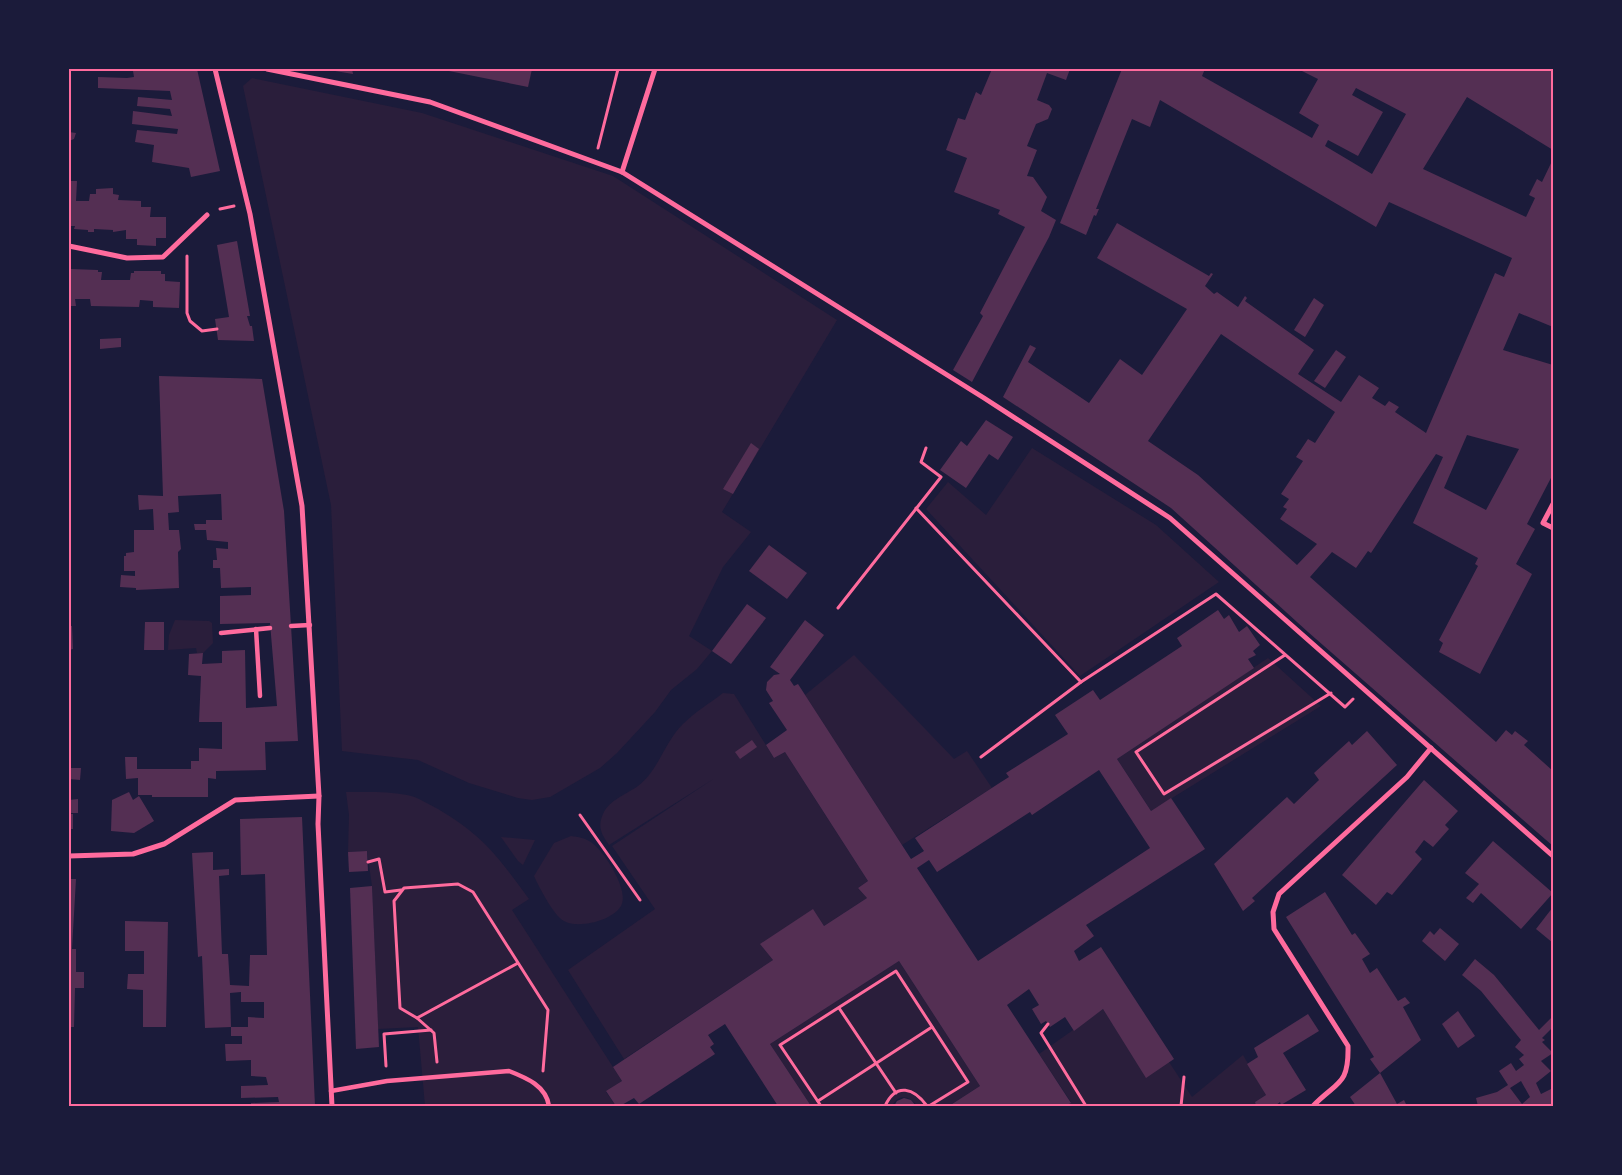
<svg xmlns="http://www.w3.org/2000/svg" width="1622" height="1175" font-family="Poppins,sans-serif">
<rect width="100%" height="100%" fill="#1b1b3a"/>
<!-- green -->
<g fill="#2a1e3b">
<polygon points="252,78 422,113 613,176 837,320 722,512 751,532 723,567 689,636 712,651 697,669 671,690 655,712 617,753 600,768 550,797 532,800 518,798 469,783 418,760 342,751 331,505 243,86"/>
<polygon points="1032,448 1156,525 1219,582 1080,676 926,509 948,482 986,515"/>
<polygon points="175,620 209,621 212,623 213,643 203,653 197,653 196,648 168,650 169,635"/>
<polygon points="854,655 954,759 967,751 992,788 902,845 805,695"/>
<polygon points="1268,658 1321,706 1151,811 1117,759"/>
<path d="M723 693 734 694 774 758 785 752 868 881 858 888 867 898 824 926 813 910 761 945 773 960 624 1059 568 970 655 909 612 846 715 778 609 845C602 835 597 827 603 814 609 800 627 794 638 786 659 770 665 741 683 724 695 712 710 703 723 693Z"/>
<path d="M346 792C365 792 387 791 407 795 418 797 428 804 438 809 484 836 498 857 529 899L512 910 622 1081 606 1092 616 1106H425L418 1027 378 1029 372 886 367 851 348 852 349 815Z"/>
<path d="M571 836C578 837 586 838 592 843 605 852 630 892 621 906 612 921 578 929 564 921 554 916 539 887 534 876L554 843Z"/>
<polygon points="501,837 535,840 523,865 518,861"/>
<path d="M899 961 980 1086 949 1106H917C910 1096 899 1093 892 1106H811L770 1044Z"/>
<polygon points="1103,1009 1146,1077 1169,1062 1192,1097 1243,1055 1266,1095 1255,1102 1256,1106 1065,1106 1071,1102 1039,1054"/>
</g>
<!-- building -->
<g fill="#542f53" fill-rule="evenodd">
<polygon points="166,69 197,69 220,171 191,177 189,168 152,162 154,145 135,142 137,130 177,134 178,129 132,124 133,111 172,116 170,109 137,106 138,97 172,100 170,91 98,88 98,77 127,78 134,77 133,71"/>
<polygon points="329,69 352,69 353,74 329,70"/>
<polygon points="439,69 532,69 528,87"/>
<polygon points="992,69 1070,69 1066,80 1047,73 1037,100 1049,105 1052,109 1048,119 1036,124 1027,146 1037,150 1027,176 1033,177 1047,197 1041,211 1056,220 1049,237 972,382 953,370 983,316 980,313 1025,227 998,214 1000,210 954,192 967,158 946,150 958,118 965,120 976,92 981,95"/>
<path d="M1122 69H1205L1202 76 1312 138 1319 125 1299 113 1318 79 1298 69H1553V150L1467 97 1423 169 1526 217 1535 198 1529 195 1537 179 1542 182 1553 159V327L1519 313 1503 350 1553 365V474L1527 524 1535 529 1516 564 1532 574 1480 674 1439 652 1443 643 1439 640 1478 566 1475 564 1478 558 1413 523 1443 457 1436 454 1371 553 1368 551 1356 568 1332 552 1310 577 1496 742 1506 730 1512 735 1515 731 1528 741 1524 745 1553 771V846L1308 632 1171 508 1003 397 1030 345 1036 348 1028 362 1089 403 1120 359 1142 375 1187 309 1097 258 1117 223 1209 276 1211 273 1213 274 1205 286 1214 294 1217 292 1238 307 1245 296 1247 298 1245 301 1314 350 1298 374 1341 402 1359 375 1379 388 1372 398 1385 406 1389 401 1399 407 1395 412 1426 433 1495 273 1504 277 1512 258 1389 202 1376 227 1160 100 1150 127 1132 119 1096 209H1099L1096 216 1094 215 1086 235 1060 223ZM1356 88 1406 114 1372 174 1325 146 1328 140 1358 156 1383 112 1352 95ZM1221 334 1335 412 1315 443 1308 439 1296 457 1303 461 1281 494 1289 499 1283 507 1287 509 1280 519 1317 544 1297 565 1198 475 1148 441ZM1467 435 1519 449 1486 510 1444 488Z"/>
<polygon points="69,132 76,133 74,139 69,141"/>
<polygon points="69,181 77,181 76,201 89,201 90,194 96,194 96,189 113,188 113,194 119,195 118,200 141,201 141,207 151,207 150,217 166,217 166,238 156,238 156,246 137,245 137,239 126,239 126,230 113,232 113,230 94,229 94,232 88,232 88,230 74,229 75,226 69,226"/>
<polygon points="237,241 250,316 247,316 250,326 252,326 254,341 218,340 215,319 229,317 217,245"/>
<polygon points="71,269 98,270 98,272 102,272 101,280 130,280 131,273 134,273 134,271 161,271 161,274 165,274 165,281 180,282 179,308 153,307 153,301 140,300 139,307 91,306 90,299 75,299 76,306 69,306 69,272"/>
<polygon points="1314,298 1324,305 1305,337 1294,330"/>
<polygon points="121,338 121,347 100,349 100,339"/>
<polygon points="1336,350 1346,357 1325,388 1314,381"/>
<polygon points="159,376 262,379 284,511 298,741 265,742 266,770 216,771 216,779 208,778 208,797 152,797 152,795 138,795 138,778 126,779 125,757 137,757 137,769 191,769 191,761 199,761 199,748 222,749 222,722 199,722 201,676 188,675 189,654 203,653 202,664 222,663 222,651 245,650 246,708 277,706 270,623 220,624 220,596 251,595 251,587 221,588 220,568 213,568 213,560 217,560 216,548 228,549 228,542 207,540 206,530 195,530 194,524 206,524 206,520 222,520 221,494 178,496 179,512 168,513 169,530 179,530 181,549 178,552 179,588 136,590 136,588 120,587 121,575 135,576 135,571 124,571 124,556 126,556 126,553 134,552 134,530 154,530 153,509 139,510 138,495 163,496"/>
<polygon points="986,420 1013,437 998,460 989,454 966,488 940,470 961,441 967,446"/>
<polygon points="751,443 759,449 733,494 723,489"/>
<polygon points="769,545 807,573 787,599 749,571"/>
<polygon points="747,604 766,618 731,664 712,651"/>
<path d="M1218 610 1224 619 1229 615 1239 632 1247 626 1260 645 1253 651 1256 655 1248 659 1254 668 1117 759 1151 811 1171 798 1205 849 1086 925 1094 936 1074 951 1079 961 1101 947 1174 1059 1146 1078 1103 1009 1074 1031 1065 1017 1050 1027 1046 1021 1041 1024 1032 1009 1039 1005 1029 989 1007 1005 1071 1103 1065 1106H949L980 1086 899 961 770 1044 811 1106H778L725 1024 708 1035 714 1044 710 1047 715 1054 639 1104 634 1098 620 1106H616L606 1091 622 1081 613 1067 773 960 760 944 813 909 824 926 867 898 858 888 868 881 785 752 774 758 766 745 787 730 769 703 773 701 766 690 767 682 774 675 780 674 770 667 805 620 824 635 790 680 794 686 798 684 911 859 924 851 915 838 1001 782 1009 777 1006 773 1068 734 1055 715 1093 690 1100 700 1182 646 1177 638ZM1099 770 1150 848 978 961 917 868 929 860 937 872 1030 812 1032 815Z"/>
<polygon points="145,622 164,622 164,650 144,650"/>
<polygon points="69,626 72,626 73,649 69,650"/>
<polygon points="1367,731 1397,765 1252,898 1255,901 1243,911 1214,864 1287,797 1294,804 1319,780 1314,773 1349,741 1352,745"/>
<polygon points="752,740 757,747 740,759 735,752"/>
<polygon points="69,768 81,768 80,780 69,779"/>
<polygon points="1424,780 1458,811 1445,825 1449,829 1433,847 1424,840 1415,852 1422,859 1392,895 1387,892 1376,905 1342,875"/>
<polygon points="129,792 133,800 139,796 154,821 134,833 111,831 112,800"/>
<polygon points="78,799 78,813 69,813 69,800"/>
<rect x="69" y="814" width="4" height="15"/>
<path d="M302 817 315 1106H251V1103L279 1102 278 1097 241 1098V1086L268 1085 266 1077 251 1076V1060L226 1061 225 1044H242V1036H231V1027L205 1028 202 956 198 957 192 853 213 852V870L229 869V875L219 876 222 954H228L230 985 249 986 250 955H267L265 874 241 875 240 819ZM241 992V1002H264V1018L248 1017V1027H231L230 993Z"/>
<polygon points="1493,841 1553,893 1521,929 1481,893 1473,903 1466,898 1479,884 1465,873"/>
<polygon points="367,851 368,871 349,872 348,852"/>
<polygon points="69,879 76,879 72,949 76,949 76,972 84,972 84,988 75,988 74,1027 69,1027"/>
<polygon points="372,886 379,1047 356,1049 350,888"/>
<polygon points="1325,892 1352,935 1355,933 1370,954 1362,959 1370,973 1377,968 1398,1001 1405,997 1410,1003 1403,1007 1421,1040 1380,1073 1370,1059 1374,1057 1286,917"/>
<polygon points="1553,907 1553,943 1536,929"/>
<polygon points="125,921 168,922 166,1027 143,1027 143,990 127,989 128,974 144,974 144,951 125,951"/>
<polygon points="1440,928 1459,944 1445,961 1422,941 1430,931 1434,935"/>
<path d="M1475 959 1494 975 1539 1030 1553 1016V1027L1542 1038 1545 1040 1542 1042 1553 1053 1541 1061 1551 1071 1536 1083 1541 1094 1553 1088V1106H1478L1476 1098 1497 1092 1508 1085 1499 1071 1511 1063 1516 1071 1524 1065 1519 1059 1524 1055 1515 1047 1521 1040 1481 991 1462 975ZM1521 1081 1530 1097 1522 1104 1510 1088Z"/>
<polygon points="1458,1011 1475,1036 1458,1048 1442,1024"/>
<polygon points="1308,1014 1319,1031 1283,1053 1306,1090 1281,1105 1280,1102 1275,1106 1256,1106 1255,1102 1266,1095 1247,1064 1258,1057 1254,1048"/>
<polygon points="1380,1073 1397,1104 1404,1100 1407,1106 1356,1106 1350,1097"/>
<polygon points="904,1098 911,1100 916,1106 894,1106 897,1101"/>
</g>
<g fill="none" stroke-linecap="round" stroke-linejoin="round">
<!-- path -->
<g stroke="#ff6b9d" stroke-width="3">
<polyline points="598,148 618,69"/>
<polyline points="220,209 234,206"/>
<polyline points="187,256 187,313 190,321 202,331 217,329"/>
<polyline points="916,508 1081,682"/>
<polyline points="838,608 941,477 921,462 926,448"/>
<polyline points="1285,655 1136,752 1164,794 1331,693"/>
<polyline points="981,757 1081,682 1216,594 1345,707 1353,699"/>
<polyline points="580,815 640,900"/>
<polyline points="368,862 379,859 385,892 401,890"/>
<polyline points="518,963 417,1018 400,1008 394,901 404,888 458,884 473,892 548,1010 543,1071"/>
<polyline points="839,1008 896,1093"/>
<polyline points="417,1018 434,1033 437,1062"/>
<polyline points="1048,1024 1041,1033 1086,1106"/>
<polyline points="386,1066 384,1034 431,1030"/>
<polyline points="818,1101 932,1027"/>
<polyline points="821,1106 780,1045 896,971 968,1082 929,1106"/>
<path d="M885 1106C896 1082 914 1088 927 1106"/>
<polyline points="1181,1106 1184,1077"/>
</g>
<!-- pedestrian -->
<g stroke="#ff6b9d" stroke-width="4.5">
<polyline points="291,626 310,625"/>
<polyline points="256,629 260,696"/>
<polyline points="221,633 270,628"/>
<path d="M331 1091 387 1081 509 1071C527 1078 546 1086 549 1106"/>
</g>
<!-- minor -->
<g stroke="#ff6b9d" stroke-width="5">
<polyline points="215,69 250,214 302,506 319,796 318,824 332,1106"/>
<polyline points="267,69 430,102 622,172 984,398 1170,518 1553,856"/>
<polyline points="622,172 655,69"/>
<polyline points="69,246 127,258 163,257 207,215"/>
<polyline points="1553,504 1543,523 1553,528"/>
<polyline points="69,856 133,854 164,844 235,800 319,796"/>
<path d="M1313 1106C1337 1081 1349 1086 1348 1046L1274 929 1273 912 1279 894 1407 777 1431 748"/>
</g>
</g>
<!-- border -->
<rect width="1622" height="1175" fill="none" stroke="#1b1b3a" stroke-width="140"/>
<rect x="70" y="70" width="1482" height="1035" fill="none" stroke="#ff6b9d" stroke-width="2"/>
</svg>
